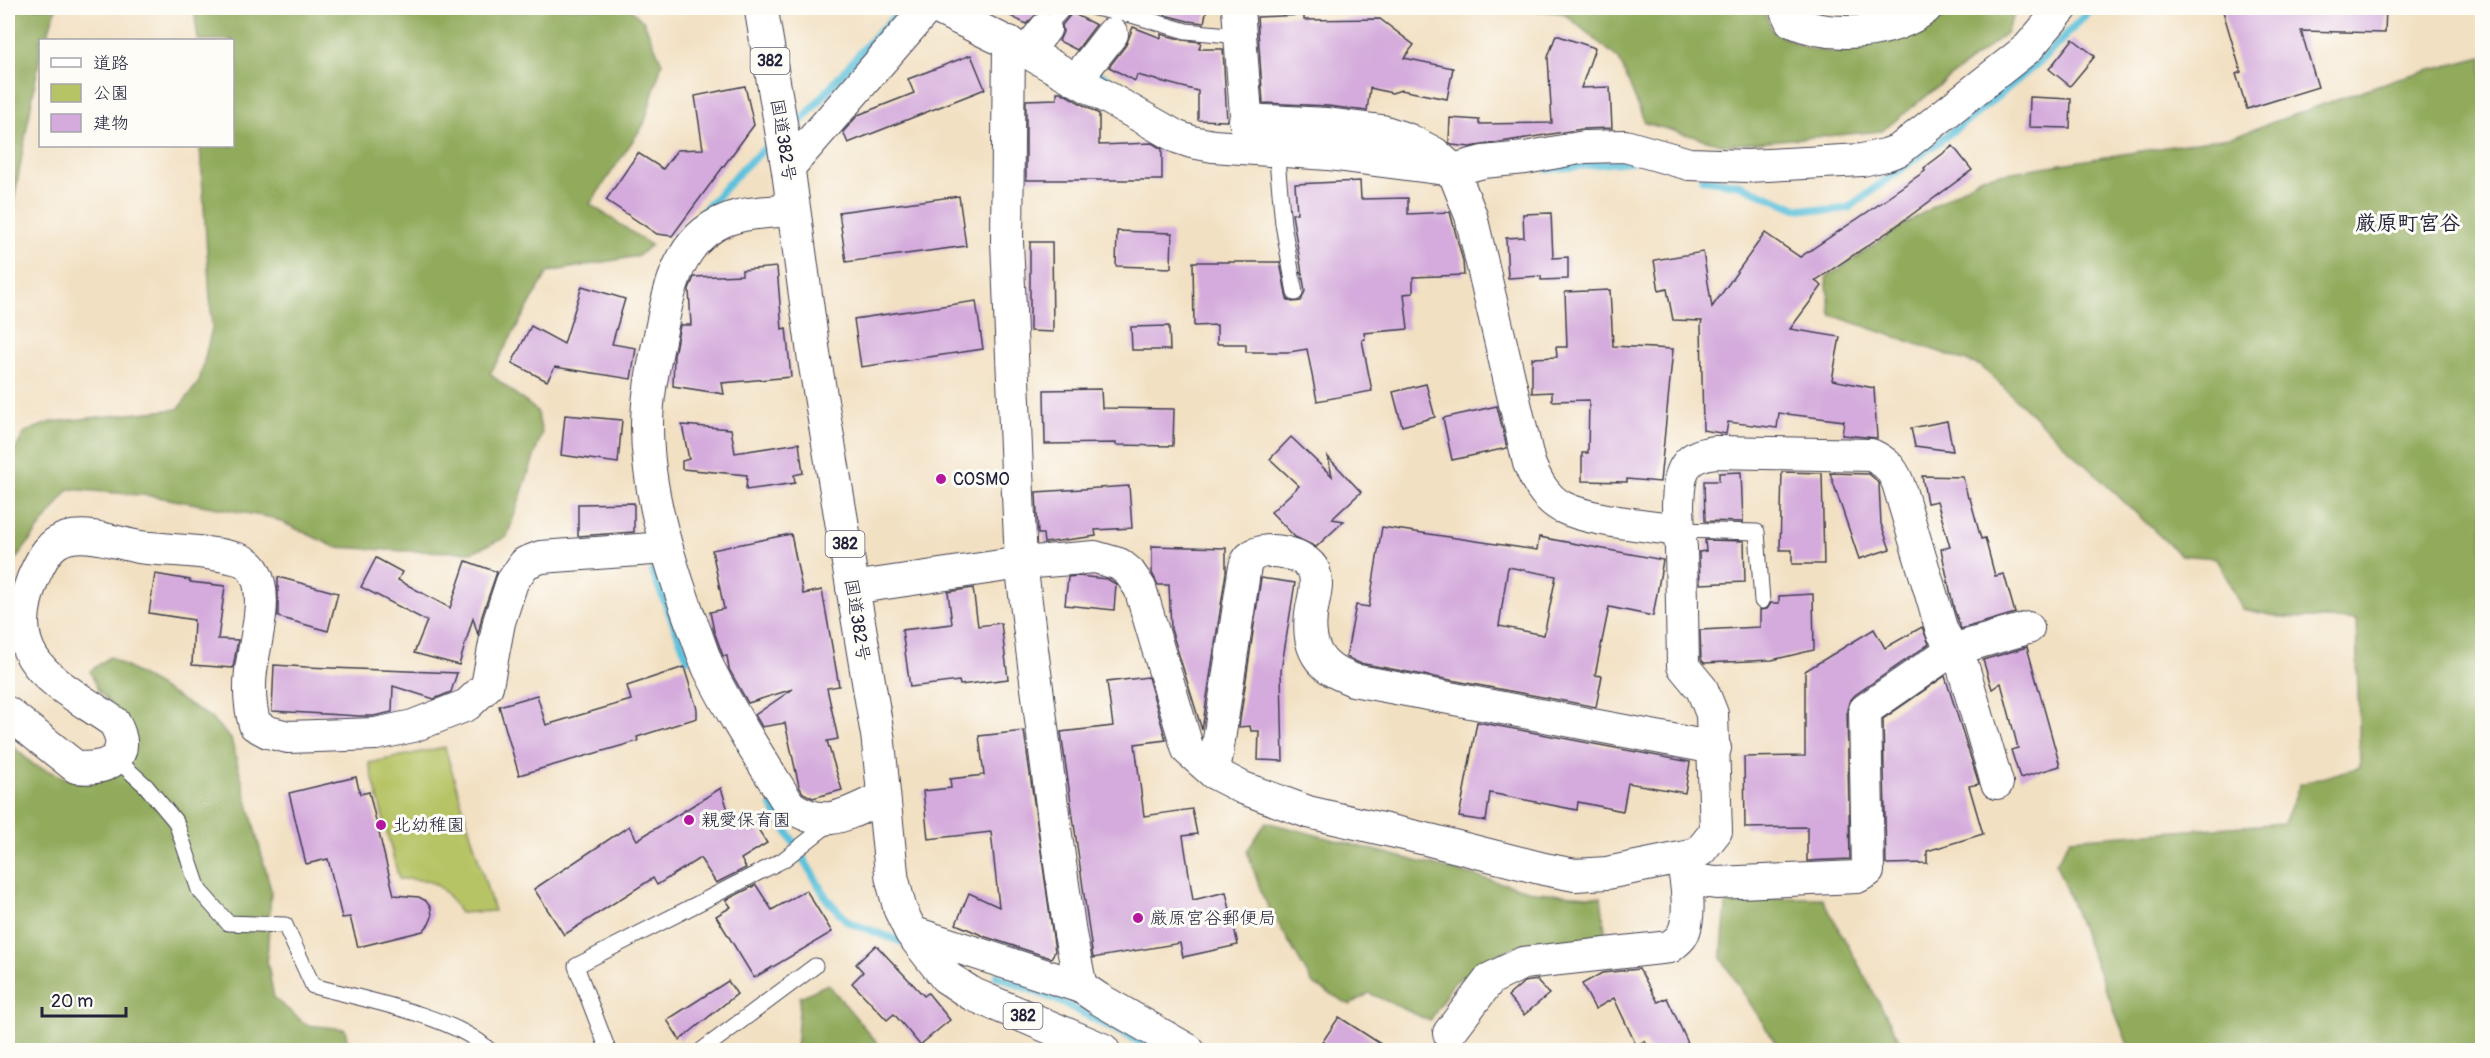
<svg xmlns="http://www.w3.org/2000/svg" width="2490" height="1058" font-family="Pangolin,'Klee One',sans-serif">
<rect width="100%" height="100%" fill="#fdfcf7"/>
<filter id="ink" filterUnits="userSpaceOnUse"><feTurbulence type="fractalNoise" baseFrequency=".0167" numOctaves="2"/><feDisplacementMap in="SourceGraphic" scale="12" xChannelSelector="R" yChannelSelector="G"/><feConvolveMatrix kernelMatrix="1 2 1 2 8 2 1 2 1" color-interpolation-filters="sRGB"/></filter>
<filter id="wash" filterUnits="userSpaceOnUse"><feTurbulence type="fractalNoise" baseFrequency=".008" numOctaves="4" result="noise"/><feDisplacementMap in="SourceGraphic" scale="24" xChannelSelector="R" yChannelSelector="G"/><feGaussianBlur stdDeviation="1.35" result="paint"/><feColorMatrix in="noise" values="0 0 0 0 0 0 0 0 0 0 0 0 0 0 0 0 0 1.4 0 .05"/><feComposite in="paint" operator="in"/></filter>
<g filter="url(#wash)">
<rect width="100%" height="100%" fill="#f2e0c2"/>
<!-- green -->
<path fill="#b7c466" stroke="#6c7350" stroke-width="1.5" d="M445 747V748L494 911 460 913C441 883 435 879 399 879L369 763Z"/>
<!-- forest -->
<g fill="#91aa5b" stroke="#5a664b" stroke-width="1.5">
<polygon points="8,8 56,8 46,40 40,40 40,56 13,205 8,274"/>
<polygon points="194,8 629,8 644,22 662,63 644,124 590,204 651,245 638,256 548,272 490,374 537,411 542,433 507,537 472,552 406,551 335,547 273,518 152,496 69,489 13,563 8,575 8,462 25,432 51,422 178,409 199,382 212,328 200,146 232,146 232,40 198,40"/>
<polygon points="1514,8 1762,8 1774,33 1809,49 1842,53 1926,29 1959,8 2017,8 2006,33 1882,131 1725,145 1645,123 1619,59 1563,13"/>
<polygon points="2482,57 2482,1050 2130,1050 2056,864 2070,839 2284,823 2300,784 2360,767 2356,620 2280,617 2242,609 2217,558 2180,555 1981,366 1831,315 1826,278 1905,224 1981,177 2234,136 2395,79"/>
<polygon points="110,657 210,717 231,739 271,890 267,960 274,998 307,1025 345,1029 349,1050 8,1050 8,742 34,765 68,779 104,780 120,715 98,690 90,671"/>
<polygon points="1266,822 1536,892 1601,897 1606,939 1508,949 1453,983 1430,1021 1369,993 1350,1005 1313,984 1263,897 1247,851"/>
<polygon points="1727,898 1822,898 1905,1050 1780,1050 1721,958"/>
<polygon points="828,984 883,1050 796,1050 800,997"/>
</g>
<g fill="none" stroke-linecap="round" stroke-linejoin="round">
<!-- stream -->
<g stroke="#5dc1db" stroke-width="8">
<polyline points="1091,70 1136,94"/>
<polyline points="789,130 803,119 867,45 903,8"/>
<polyline points="1547,169 1632,161"/>
<polyline points="1703,179 1740,185 1796,208 1828,211 1848,208 1976,114 2045,57 2092,8"/>
<polyline points="688,228 744,167 776,139"/>
<polyline points="653,572 688,659"/>
<polyline points="772,806 827,899 848,922 905,943"/>
<polyline points="997,976 1057,1000 1156,1050"/>
</g>
</g>
<g id="blocks">
<!-- building -->
<g fill="#d4abdc" fill-rule="evenodd">
<polygon points="995,8 1051,8 1048,11 1038,13 1026,24"/>
<polygon points="1167,8 1207,8 1204,23 1188,21 1165,15"/>
<polygon points="2222,8 2386,8 2385,33 2301,31 2318,87 2247,109 2236,74 2241,72"/>
<polygon points="1072,13 1096,25 1077,50 1059,41 1063,32 1062,25"/>
<polygon points="1304,15 1304,20 1380,19 1414,45 1404,58 1453,68 1447,99 1401,90 1392,93 1370,88 1367,111 1328,106 1263,103 1257,17"/>
<polygon points="1133,27 1161,38 1161,34 1183,40 1201,42 1199,49 1223,49 1227,121 1198,120 1198,91 1137,75 1135,81 1109,67 1126,45"/>
<polygon points="1556,35 1595,48 1581,88 1610,87 1612,128 1582,129 1470,147 1452,145 1449,142 1450,118 1479,120 1479,124 1552,123 1548,57"/>
<polygon points="2073,39 2095,56 2070,86 2049,69"/>
<polygon points="971,55 985,89 848,143 843,132 858,115 914,93 908,79"/>
<polygon points="745,86 754,125 672,236 657,234 606,200 638,153 663,169 677,150 703,149 695,96"/>
<polygon points="1057,92 1061,92 1099,114 1099,145 1152,143 1162,149 1162,180 1026,180 1026,100 1057,99"/>
<polygon points="2030,97 2071,99 2070,128 2029,127"/>
<polygon points="1953,146 1972,170 1895,227 1815,281 1822,286 1790,329 1840,337 1832,380 1874,388 1877,438 1842,435 1844,421 1779,413 1777,428 1728,422 1726,434 1703,430 1701,324 1702,321 1673,320 1667,289 1659,291 1654,260 1703,252 1712,307 1765,233 1800,257 1890,197 1889,196 1925,171 1924,168"/>
<polygon points="1360,181 1361,199 1408,198 1408,214 1450,212 1463,261 1464,275 1413,277 1413,293 1404,294 1408,329 1364,333 1365,339 1362,340 1372,391 1317,401 1307,349 1289,352 1246,352 1246,344 1217,344 1217,325 1194,326 1193,262 1280,262 1287,299 1292,302 1301,301 1305,291 1292,214 1297,213 1295,184"/>
<polygon points="959,196 966,246 846,262 839,212"/>
<polygon points="1551,213 1553,258 1568,257 1568,279 1541,280 1541,276 1508,278 1506,238 1524,237 1523,214"/>
<polygon points="1117,231 1172,233 1171,268 1116,266"/>
<polygon points="1030,242 1052,242 1053,332 1030,331"/>
<polygon points="777,267 782,329 786,328 791,377 722,383 724,394 673,386 674,355 680,325 691,325 689,289 694,277 742,275 742,270"/>
<polygon points="582,286 625,299 612,344 636,348 631,379 555,367 547,381 512,363 531,326 564,344"/>
<polygon points="1610,290 1613,346 1673,349 1660,482 1627,479 1627,482 1582,481 1582,453 1588,453 1589,400 1552,401 1552,392 1532,393 1532,358 1557,357 1556,347 1567,347 1565,292"/>
<polygon points="976,301 983,349 861,367 854,319"/>
<polygon points="1169,326 1170,350 1132,350 1131,327"/>
<polygon points="1426,384 1435,417 1402,426 1393,392"/>
<polygon points="1101,389 1102,408 1174,409 1173,446 1116,445 1116,443 1045,444 1044,390"/>
<polygon points="1497,406 1507,448 1452,460 1443,418"/>
<polygon points="565,415 622,420 618,463 561,455"/>
<polygon points="1947,421 1953,451 1915,446 1911,428"/>
<polygon points="682,425 731,429 735,453 799,443 803,473 794,475 795,483 746,490 747,475 682,469 682,461 689,459"/>
<polygon points="1291,437 1332,476 1328,457 1361,492 1332,519 1344,521 1316,547 1295,537 1271,512 1299,486 1270,459"/>
<polygon points="1741,472 1743,522 1705,521 1704,481 1719,481 1719,473"/>
<polygon points="1782,472 1822,473 1824,564 1792,564 1792,550 1780,550"/>
<polygon points="1830,473 1869,474 1876,480 1879,485 1881,524 1890,549 1859,559"/>
<polygon points="1922,476 1963,477 1968,498 1970,498 1981,539 1985,538 1995,576 2004,574 2015,613 1961,629 1954,609 1941,549 1950,547 1937,501 1927,503"/>
<polygon points="1129,486 1132,528 1095,530 1096,536 1044,543 1043,534 1038,534 1036,492"/>
<polygon points="634,503 634,532 578,536 578,504"/>
<path d="M1382 527 1537 550 1539 537 1663 560 1653 616 1609 607 1595 675 1602 676 1596 707 1359 663 1346 657 1356 605 1369 607ZM1508 567 1556 576 1544 635 1499 626Z"/>
<polygon points="791,534 803,594 822,590 839,686 827,688 838,739 827,741 842,790 813,798 803,793 799,786 785,723 762,727 755,715 793,689 748,703 729,669 727,656 723,656 714,631 710,612 724,609 712,550"/>
<polygon points="1705,540 1744,541 1745,582 1700,584 1699,552 1706,551"/>
<polygon points="1152,546 1226,548 1226,572 1202,730 1171,629 1169,585 1158,585 1152,573"/>
<polygon points="376,558 402,572 398,580 450,608 466,561 497,572 482,616 478,635 473,618 459,665 414,653 427,621 361,587"/>
<polygon points="155,574 190,580 190,582 225,586 218,639 238,640 233,668 192,665 194,620 149,613"/>
<polygon points="1078,576 1107,579 1116,584 1114,610 1065,605 1068,577"/>
<polygon points="278,577 338,593 328,631 278,617"/>
<polygon points="1261,578 1295,583 1281,671 1283,761 1258,760 1259,731 1251,731 1250,726 1239,727"/>
<polygon points="973,588 978,626 1001,623 1008,679 960,685 959,681 910,687 902,630 952,624 948,592"/>
<polygon points="1813,594 1814,650 1772,660 1704,663 1701,659 1700,630 1760,627 1760,610 1767,609 1771,603 1779,603 1779,596"/>
<polygon points="1922,627 1929,644 1855,695 1849,702 1847,710 1850,859 1807,861 1807,827 1745,828 1744,757 1805,756 1805,671 1874,629 1885,648"/>
<polygon points="2027,647 2060,766 2020,778 2011,750 2018,748 2001,683 1992,689 1983,660"/>
<polygon points="274,665 306,667 457,673 451,692 434,699 393,686 392,712 374,716 359,716 272,711"/>
<polygon points="684,667 697,709 697,718 637,737 638,741 519,775 499,706 537,695 546,725 631,700 627,686"/>
<polygon points="1945,676 1979,784 1969,786 1983,834 1927,851 1927,863 1886,864 1883,719"/>
<polygon points="1148,677 1166,740 1135,744 1144,816 1192,809 1197,834 1183,836 1193,900 1226,892 1238,945 1183,957 1180,943 1093,958 1061,732 1113,726 1107,682"/>
<polygon points="1477,722 1690,762 1685,793 1628,783 1623,811 1578,802 1577,810 1490,793 1486,821 1459,817"/>
<polygon points="1024,731 1055,951 1051,958 986,937 956,924 969,893 999,907 991,832 928,839 923,791 951,788 950,779 984,775 979,736"/>
<polygon points="356,777 360,794 369,792 394,895 419,897 426,901 431,908 432,917 429,924 423,931 358,947 350,917 342,918 328,859 306,864 289,793"/>
<polygon points="721,788 733,826 753,821 767,843 741,859 746,868 716,883 700,858 657,885 653,878 564,935 534,889 629,826 637,840"/>
<polygon points="756,885 772,910 806,890 832,932 754,978 716,916 731,907 726,900"/>
<polygon points="876,945 924,996 928,993 950,1020 920,1045 894,1014 887,1020 852,983 863,972 856,964"/>
<polygon points="1639,969 1658,1002 1667,998 1688,1043 1671,1050 1649,1050 1645,1041 1636,1045 1614,998 1595,1009 1582,984 1602,973"/>
<polygon points="1537,980 1549,994 1524,1015 1508,996 1524,982"/>
<polygon points="728,981 737,994 680,1040 667,1020"/>
<polygon points="1339,1017 1390,1050 1317,1050"/>
</g>
</g>
</g>
<g filter="url(#ink)">
<use href="#blocks" fill-opacity="0" stroke="#413e4f" stroke-width="1.5"/>
<g fill="none" stroke-linecap="round" stroke-linejoin="round">
<defs>
<g id="service">
<polyline points="1094,8 1135,16 1186,31 1240,36"/>
<polyline points="1045,29 1064,8"/>
<polyline points="1276,150 1283,224 1295,293"/>
<polyline points="1678,530 1757,532 1762,601"/>
<path d="M115 758 146 786 176 822 199 890 228 923 285 925 313 986C359 998 457 1017 489 1050"/>
<polyline points="608,1050 576,966 783,860 833,821"/>
<polyline points="702,1050 815,966"/>
</g>
<g id="minor">
<polyline points="937,8 1027,52 1177,137 1192,142 1213,146 1328,154 1453,170 1483,162 1525,158 1585,147 1625,146 1689,164 1747,166 1862,160 1885,155 1899,150 2028,48 2062,8"/>
<polyline points="1238,8 1248,141"/>
<path d="M1785 8 1791 21C1831 39 1891 35 1926 8"/>
<polyline points="1009,42 1007,241 1021,563 1054,821 1070,934 1081,987"/>
<polyline points="1027,52 1045,29"/>
<polyline points="1076,80 1112,34"/>
<path d="M1245 120 1327 124 1382 131 1409 140 1434 153 1453 170 1471 216 1529 463C1536 480 1545 498 1562 507 1590 521 1646 525 1678 530"/>
<polyline points="788,168 927,8"/>
<path d="M793 210C772 212 746 212 726 220 678 239 669 290 660 335 654 365 647 395 647 425 647 492 668 557 690 619 697 635 702 653 709 669 733 717 762 761 790 806 826 831 848 813 884 797"/>
<path d="M852 588 1021 563 1095 557 1119 564 1129 572 1140 588 1188 750 1214 773 1243 788 1308 812 1430 840 1544 869 1575 875 1607 873 1691 856 1701 850 1716 831 1712 714 1702 689 1683 666 1681 548C1679 534 1678 520 1678 505 1679 475 1681 455 1716 452L1871 455C1886 462 1892 468 1898 483L1942 631 1963 667 1997 783"/>
<path d="M8 713 76 767C109 771 134 756 114 722 55 681 0 662 33 578 41 561 48 543 67 538 90 532 117 543 139 547 172 551 206 550 238 559 245 561 252 566 255 573 269 597 254 644 251 671 249 688 250 708 255 725L268 732 288 737 376 734 413 726 467 705 487 686 499 622 512 582 525 563 541 557 666 548"/>
<path d="M1214 773 1244 572C1245 566 1246 560 1252 556 1267 545 1306 553 1314 571 1318 582 1315 593 1313 603 1308 626 1308 651 1328 667 1334 673 1345 676 1353 680L1715 748"/>
<polyline points="1687,879 1716,883 1857,877 1868,871 1865,710 1952,650 2028,628"/>
<polyline points="911,932 1081,987 1099,999 1188,1050"/>
<path d="M1449 1033 1490 979 1523 963 1670 947C1673 944 1678 941 1681 937 1693 920 1686 878 1682 858"/>
</g>
<polyline id="trunk" points="761,8 788,168 814,357 878,738 892,878 900,909 911,932 946,977 972,994 1103,1050"/>
</defs>
<!-- service casing -->
<use href="#service" stroke="#413e4f" stroke-width="17"/>
<!-- minor casing -->
<use href="#minor" stroke="#413e4f" stroke-width="34"/>
<!-- trunk casing -->
<use href="#trunk" stroke="#413e4f" stroke-width="35"/>
<!-- service -->
<use href="#service" stroke="#fff" stroke-width="15"/>
<!-- minor -->
<use href="#minor" stroke="#fff" stroke-width="32"/>
<!-- trunk -->
<use href="#trunk" stroke="#fff" stroke-width="33"/>
</g>
</g>
<!-- markers -->
<g fill="#b5179e" stroke="#fdfcf7" stroke-width="2">
<circle cx="941" cy="479" r="6"/>
<circle cx="689" cy="820" r="6"/>
<circle cx="381" cy="825" r="6"/>
<circle cx="1138" cy="918" r="6"/>
</g>
<g text-anchor="middle" dominant-baseline="central" stroke-width="6" stroke-linejoin="round" paint-order="stroke">
<!-- shield labels -->
<g fill="#fdfcf7" stroke="#646373" stroke-width="1.5">
<rect x="750.5" y="48" width="39" height="26" rx="4.5"/>
<rect x="825.5" y="531" width="39" height="26" rx="4.5"/>
<rect x="1003.5" y="1003" width="39" height="26" rx="4.5"/>
</g>
<g font-size="16" font-weight="bold" fill="#22223b">
<text x="770" y="61">382</text>
<text x="845" y="544">382</text>
<text x="1023" y="1016">382</text>
</g>
<!-- street labels -->
<g font-size="18" fill="#22223b" stroke="#fdfcf7">
<text transform="translate(783 140) rotate(81)">国道382号</text>
<text transform="translate(857 620) rotate(81)">国道382号</text>
</g>
<!-- poi labels -->
<g font-size="18" fill="#22223b" stroke="#fdfcf7" text-anchor="start">
<text x="953" y="479">COSMO</text>
<text x="701" y="820">親愛保育園</text>
<text x="393" y="825">北幼稚園</text>
<text x="1150" y="918">厳原宮谷郵便局</text>
</g>
<!-- quarter labels -->
<g font-size="21" font-weight="bold" fill="#22223b" stroke="#fdfcf7">
<text x="2408" y="223">厳原町宮谷</text>
</g>
</g>
<!-- margin -->
<rect width="2490" height="1058" fill="none" stroke="#fdfcf7" stroke-width="30"/>
<!-- legend -->
<rect x="39" y="39" width="195" height="108" fill="#fdfcf7" stroke="#a5a5ac" stroke-width="1.5"/>
<rect x="51" y="58" width="30" height="9" fill="#ffffff" stroke="#a5a5ac" stroke-width="1.5"/>
<text x="93" y="69" font-size="18" fill="#22223b">道路</text>
<rect x="51" y="84" width="30" height="18" fill="#b7c466" stroke="#a5a5ac" stroke-width="1.5"/>
<text x="93" y="99" font-size="18" fill="#22223b">公園</text>
<rect x="51" y="114" width="30" height="18" fill="#d4abdc" stroke="#a5a5ac" stroke-width="1.5"/>
<text x="93" y="129" font-size="18" fill="#22223b">建物</text>
<!-- scale -->
<path d="M42 1007v9h84v-9" fill="none" stroke="#22223b" stroke-width="3"/>
<text x="51" y="1007" font-size="18" fill="#22223b" stroke="#fdfcf7" stroke-width="4.5" paint-order="stroke">20 m</text>
</svg>
